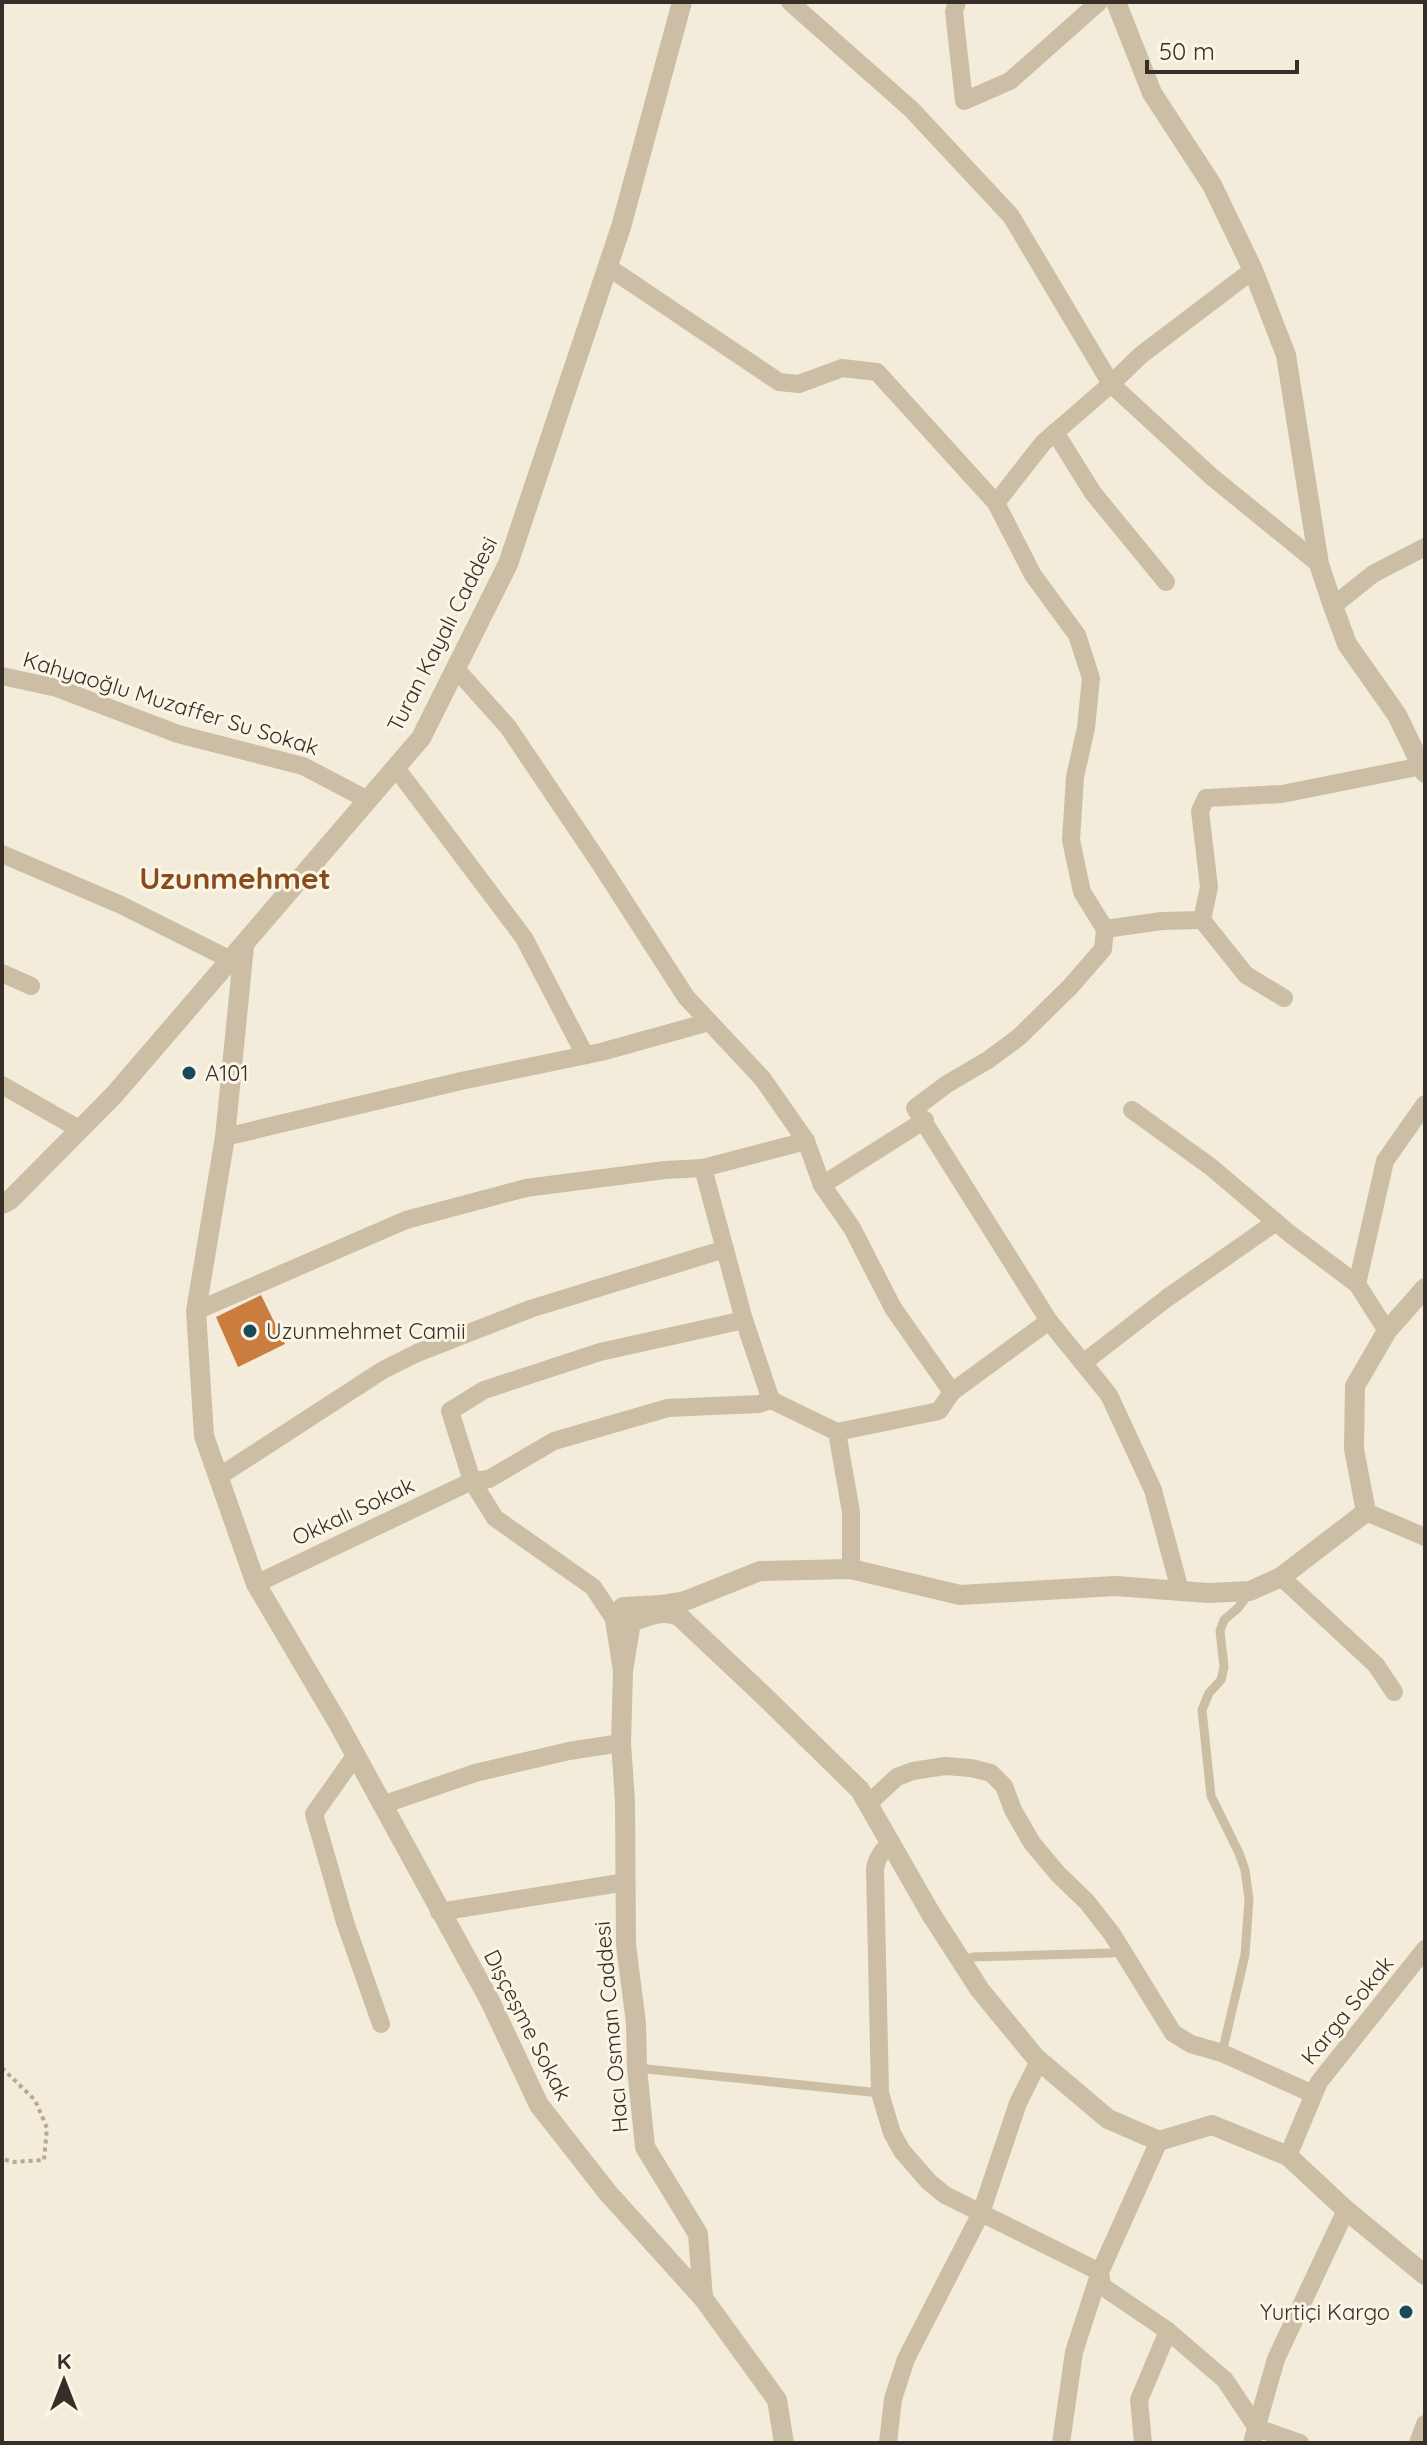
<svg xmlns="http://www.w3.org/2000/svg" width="1427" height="2445" font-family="Quicksand,sans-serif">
<rect width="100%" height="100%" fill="#f3ecda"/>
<!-- building -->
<polygon fill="#cb7c3f" points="261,1295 285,1344 238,1367 216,1317"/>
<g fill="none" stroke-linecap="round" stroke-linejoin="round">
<!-- path -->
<polyline stroke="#b7a88f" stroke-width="4" stroke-dasharray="4 4" stroke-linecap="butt" points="2,2068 35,2100 47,2128 44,2160 14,2162 2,2159"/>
<!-- service -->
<g stroke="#cbbea5" stroke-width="9">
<polyline points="962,1960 973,1957 1111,1953 1122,1951"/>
<polyline points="1222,2053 1245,1955 1249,1899 1245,1870 1239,1853 1211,1796 1202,1710 1209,1693 1221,1680 1224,1667 1220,1631 1224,1620 1238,1608 1249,1593"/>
<polyline points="637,2068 880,2093"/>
</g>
<!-- minor -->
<g stroke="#cbbea5" stroke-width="18">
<polyline points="790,2 911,109 1011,216 1111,384 1141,355 1253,270"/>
<polyline points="957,2 954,12 964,101 1010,81 1099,2"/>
<polyline points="608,267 779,382 799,384 842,368 877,372 996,503"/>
<polyline points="1055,432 1093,493 1166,582"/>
<polyline points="1333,606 1373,574 1425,547"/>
<polyline points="456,669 508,727 599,862 686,997 762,1078 806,1141 822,1185 852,1228 893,1308 952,1392 1049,1321"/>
<polyline points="2,676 57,688 178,734 303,766 368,800"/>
<polyline points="396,768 524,938 585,1055"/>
<polyline points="2,854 119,904 231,960"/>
<polyline points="1105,929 1162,921 1202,920"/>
<polyline points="2,973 31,986"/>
<polyline points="1284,998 1246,975 1202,920 1209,887 1200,811 1206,798 1282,794 1422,766"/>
<polyline points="2,1085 79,1129"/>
<polyline points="1132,1110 1211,1167 1290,1234 1357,1284 1387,1331"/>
<polyline points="225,1137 461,1081 601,1052 709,1022"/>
<polyline points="703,1168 744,1320 771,1400"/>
<polyline points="822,1185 925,1120"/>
<polyline points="1357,1284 1385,1161 1425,1104"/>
<polyline points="196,1311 406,1220 526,1188 665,1170 703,1168 806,1141"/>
<polyline points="1083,1363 1167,1298 1276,1222"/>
<polyline points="837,1432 939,1411 952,1392"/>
<polyline points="218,1477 383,1370 417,1353 530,1309 725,1249"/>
<polyline points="1366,1512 1425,1537"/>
<polyline points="1281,1577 1376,1665 1394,1692"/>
<polyline points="256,1584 472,1481 489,1479 554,1441 668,1408 759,1404 771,1400 837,1432 851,1512 851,1569"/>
<polyline points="1180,1590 1153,1490 1109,1395 1049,1321 915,1108 947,1084 988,1060 1019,1037 1070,987 1103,949 1105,929 1082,892 1071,840 1075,777 1086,728 1091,678 1077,635 1033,575 996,503 1043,443 1111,384 1212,477 1319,564"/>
<polyline points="615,1620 593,1587 495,1518 472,1481 450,1411 484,1390 600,1352 744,1320"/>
<polyline points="355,1756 314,1814 345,1922 381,2024"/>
<polyline points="869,1803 897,1777 913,1771 945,1766 971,1768 991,1773 1004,1786 1013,1810 1032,1843 1058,1874 1087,1902 1112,1934 1173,2033 1191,2044 1222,2053 1313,2094"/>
<polyline points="382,1805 475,1773 569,1751 621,1743"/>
<path d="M891 1843C882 1850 877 1857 875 1869L880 2093 892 2133 902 2151 929 2182 945 2195 1100 2272 1102 2286 1168 2331 1225 2380 1257 2428 1300 2443"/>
<polyline points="439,1912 626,1882"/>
<polyline points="1288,2156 1319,2082 1425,1949"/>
<polyline points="888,2443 893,2399 906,2359 981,2213 1018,2103 1039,2061"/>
<polyline points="1061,2443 1074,2352 1100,2272 1159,2141"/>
<polyline points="1143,2443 1139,2400 1168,2331"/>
<polyline points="1252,2443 1276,2359 1346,2210"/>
<polyline points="1418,2443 1425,2424"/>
</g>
<!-- tertiary -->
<g stroke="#cbbea5" stroke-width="20">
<polyline points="1116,2 1152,93 1212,185 1253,270 1286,355 1319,564 1333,606 1347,644 1397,715 1425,773"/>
<polyline points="244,946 225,1137 196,1311 204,1436 256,1584 338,1723 490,2001 539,2105 608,2193 703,2298 777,2400 784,2443"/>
<polyline points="2,1204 10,1200 114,1095 421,738 508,564 621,227 682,2"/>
<polyline points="623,1607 661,1605 685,1601 760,1571 851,1569 960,1595 1115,1586 1208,1593 1250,1591 1281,1577 1366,1512 1354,1449 1355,1386 1387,1331 1425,1288"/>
<polyline points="615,1620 623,1671 621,1743 625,1801 626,1945 636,2023 637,2068 645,2147 698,2234 703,2298"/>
<path d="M623 1671 631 1622C648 1616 662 1609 679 1616L764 1696 860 1790 931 1914 980 1990 1036 2058 1108 2119 1159 2141 1212 2125 1288 2156 1346 2210 1425 2275"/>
</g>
</g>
<!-- markers -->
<g fill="#1a495a" stroke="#faf5e6" stroke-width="3">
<circle cx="189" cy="1073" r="8"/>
<circle cx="250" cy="1331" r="8"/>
<circle cx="1406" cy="2312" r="8"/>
</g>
<g text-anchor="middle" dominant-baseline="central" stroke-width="6" stroke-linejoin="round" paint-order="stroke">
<!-- street labels -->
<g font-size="22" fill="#372f27" stroke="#faf5e6">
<text transform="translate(442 634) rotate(-63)">Turan Kayalı Caddesi</text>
<text transform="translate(171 703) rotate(17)">Kahyaoğlu Muzaffer Su Sokak</text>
<text transform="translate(353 1511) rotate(-25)">Okkalı Sokak</text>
<text transform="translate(1347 2010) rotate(-51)">Karga Sokak</text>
<text transform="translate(528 2025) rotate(63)">Dışçeşme Sokak</text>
<text transform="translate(611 2027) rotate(-95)">Hacı Osman Caddesi</text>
</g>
<!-- poi labels -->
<g font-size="22" fill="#372f27" stroke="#faf5e6" text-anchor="start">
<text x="205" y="1073">A101</text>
<text x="266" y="1331">Uzunmehmet Camii</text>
<text x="1390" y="2312" text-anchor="end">Yurtiçi Kargo</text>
</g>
<!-- district labels -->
<g font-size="30" font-weight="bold" fill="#894b1c" stroke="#faf5e6">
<text x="235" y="878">Uzunmehmet</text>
</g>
</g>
<!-- border -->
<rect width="1427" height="2445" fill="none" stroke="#372f27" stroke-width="8"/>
<!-- north arrow -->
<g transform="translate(64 2381)" stroke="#faf5e6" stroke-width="6" paint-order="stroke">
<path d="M0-6L14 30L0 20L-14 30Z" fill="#372f27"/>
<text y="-12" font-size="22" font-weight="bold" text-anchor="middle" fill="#372f27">K</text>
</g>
<!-- scale -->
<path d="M1147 60v12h150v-12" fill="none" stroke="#372f27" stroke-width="4"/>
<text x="1159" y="60" font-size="24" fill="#372f27" stroke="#faf5e6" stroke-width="6" paint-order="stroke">50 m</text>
</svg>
